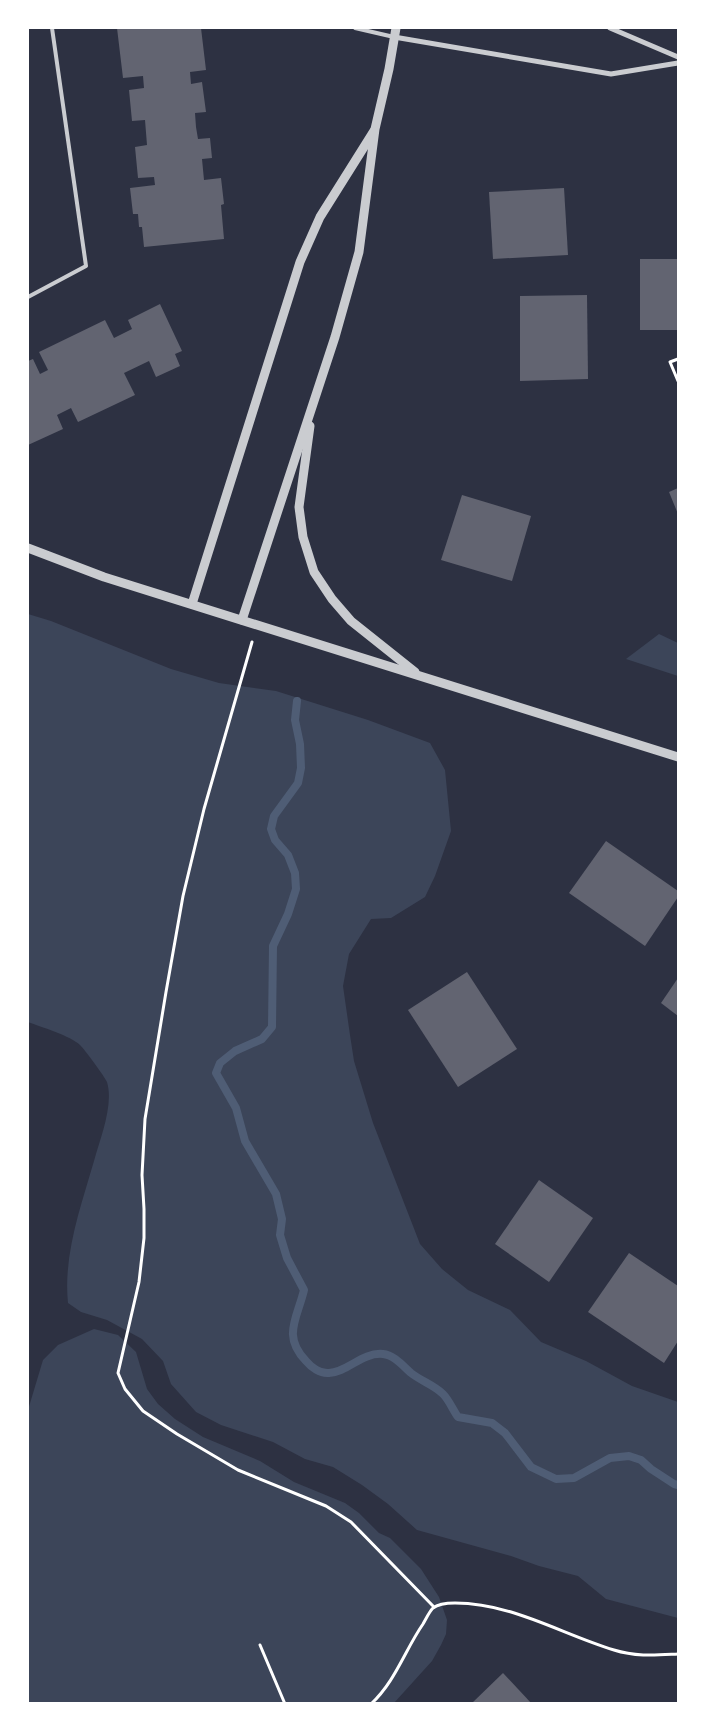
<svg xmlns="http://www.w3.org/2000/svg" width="706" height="1731" font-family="Manrope,sans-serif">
<rect width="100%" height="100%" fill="#2d3142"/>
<!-- green -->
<g fill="#3c4559">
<path d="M28 614 51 621 171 669 219 683 276 691 368 720 430 743 445 770 451 831 435 876 425 897 391 918 371 919 349 954 343 986 350 1035 354 1061 373 1123 420 1244 442 1269 468 1290 510 1310 541 1342 586 1361 632 1386 678 1402V1618L606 1599 578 1576 539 1566 511 1556 417 1530 388 1504 362 1485 333 1467 305 1459 273 1442 221 1425 196 1412 171 1384 163 1361 142 1339 107 1320 81 1312 68 1303C63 1255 81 1206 94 1161 100 1139 114 1105 107 1082 105 1077 85 1050 80 1045 71 1036 41 1027 28 1022Z"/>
<polygon points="659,634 678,643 678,676 626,659"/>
<polygon points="94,1329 118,1335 136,1352 147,1389 158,1404 175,1419 203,1437 260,1461 294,1482 345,1503 359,1513 379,1533 390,1538 421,1569 439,1597 447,1620 446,1634 441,1645 432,1661 394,1703 28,1704 28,1410 43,1360 58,1345"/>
</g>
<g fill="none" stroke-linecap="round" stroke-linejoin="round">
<!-- stream -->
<path stroke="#4f5d75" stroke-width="8" d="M297 701 295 720 300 744 301 768 298 783 274 816 271 829 275 840 288 855 295 873 296 889 288 914 273 946 272 1027 262 1039 235 1051 220 1063 216 1073 236 1108 245 1141 276 1194 282 1219 280 1235 287 1258 304 1290C297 1319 282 1336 306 1361 311 1367 320 1374 329 1373 348 1372 362 1352 383 1354 394 1355 403 1366 411 1373 421 1381 434 1385 443 1394 449 1400 453 1410 458 1417L492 1423 505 1433 531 1467 556 1479 574 1478 610 1458 629 1456 641 1460 651 1469 674 1484 678 1485"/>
</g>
<!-- building -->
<g fill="#626471">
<polygon points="117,28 201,28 206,70 190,72 191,84 202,82 206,112 195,113 196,127 198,139 210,138 212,158 202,159 204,180 221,178 224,204 221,205 224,239 144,247 142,227 139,227 138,214 133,214 130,188 155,185 154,177 138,178 135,147 147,145 145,120 132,121 129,90 144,88 143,76 123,78"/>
<polygon points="564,188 568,255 493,259 489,192"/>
<rect x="640" y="259" width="38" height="71"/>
<polygon points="587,295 588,379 520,381 520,296"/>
<polygon points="160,304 182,351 175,354 180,366 156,377 149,361 124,373 135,395 78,422 71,408 57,415 63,429 28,445 28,361 33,359 40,374 48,370 39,352 105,320 114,338 132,329 128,320"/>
<polygon points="678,488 678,514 669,492"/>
<polygon points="462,495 531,516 512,581 441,560"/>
<polygon points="606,841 678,891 678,897 645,946 569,893"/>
<polygon points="467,972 517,1049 458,1087 408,1010"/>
<polygon points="678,978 678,1016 661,1003"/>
<polygon points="539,1180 593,1218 549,1282 495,1244"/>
<polygon points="629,1253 678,1286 678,1341 664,1363 588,1312"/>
<polygon points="503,1673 532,1704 471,1704"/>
</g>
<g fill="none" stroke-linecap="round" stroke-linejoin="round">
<!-- path -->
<g stroke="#fff" stroke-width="3">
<polyline points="678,359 670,362 678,381"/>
<polyline points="252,642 204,809 183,896 166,992 145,1119 142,1175 144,1209 144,1238 139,1282 118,1373 125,1389 143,1411 177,1434 238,1470 326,1506 351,1522 434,1607"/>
<polyline points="260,1645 285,1704"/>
<path d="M371 1704C395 1682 405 1650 423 1624 426 1619 429 1612 433 1608 438 1604 448 1603 455 1603 512 1603 561 1634 614 1650 636 1657 657 1655 678 1654"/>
</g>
<!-- service -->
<g stroke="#caccd0" stroke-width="4">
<polyline points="355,28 394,37"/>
<polyline points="28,297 86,266 52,28"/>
</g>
<!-- minor -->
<g stroke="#caccd0" stroke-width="5">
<polyline points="610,28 678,57"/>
<polyline points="394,37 611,74 678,63"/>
</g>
<!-- tertiary -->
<g stroke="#caccd0" stroke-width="9">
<polyline points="310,426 299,507 303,537 314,572 332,599 351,621 415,672"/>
<polyline points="28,548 104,577 678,757"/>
<polyline points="192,604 300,262 320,217 374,131"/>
<polyline points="242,620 335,337 359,252 375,129 389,69 396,28"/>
</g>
</g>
<!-- border -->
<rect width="706" height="1731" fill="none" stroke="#ffffff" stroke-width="58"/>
</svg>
